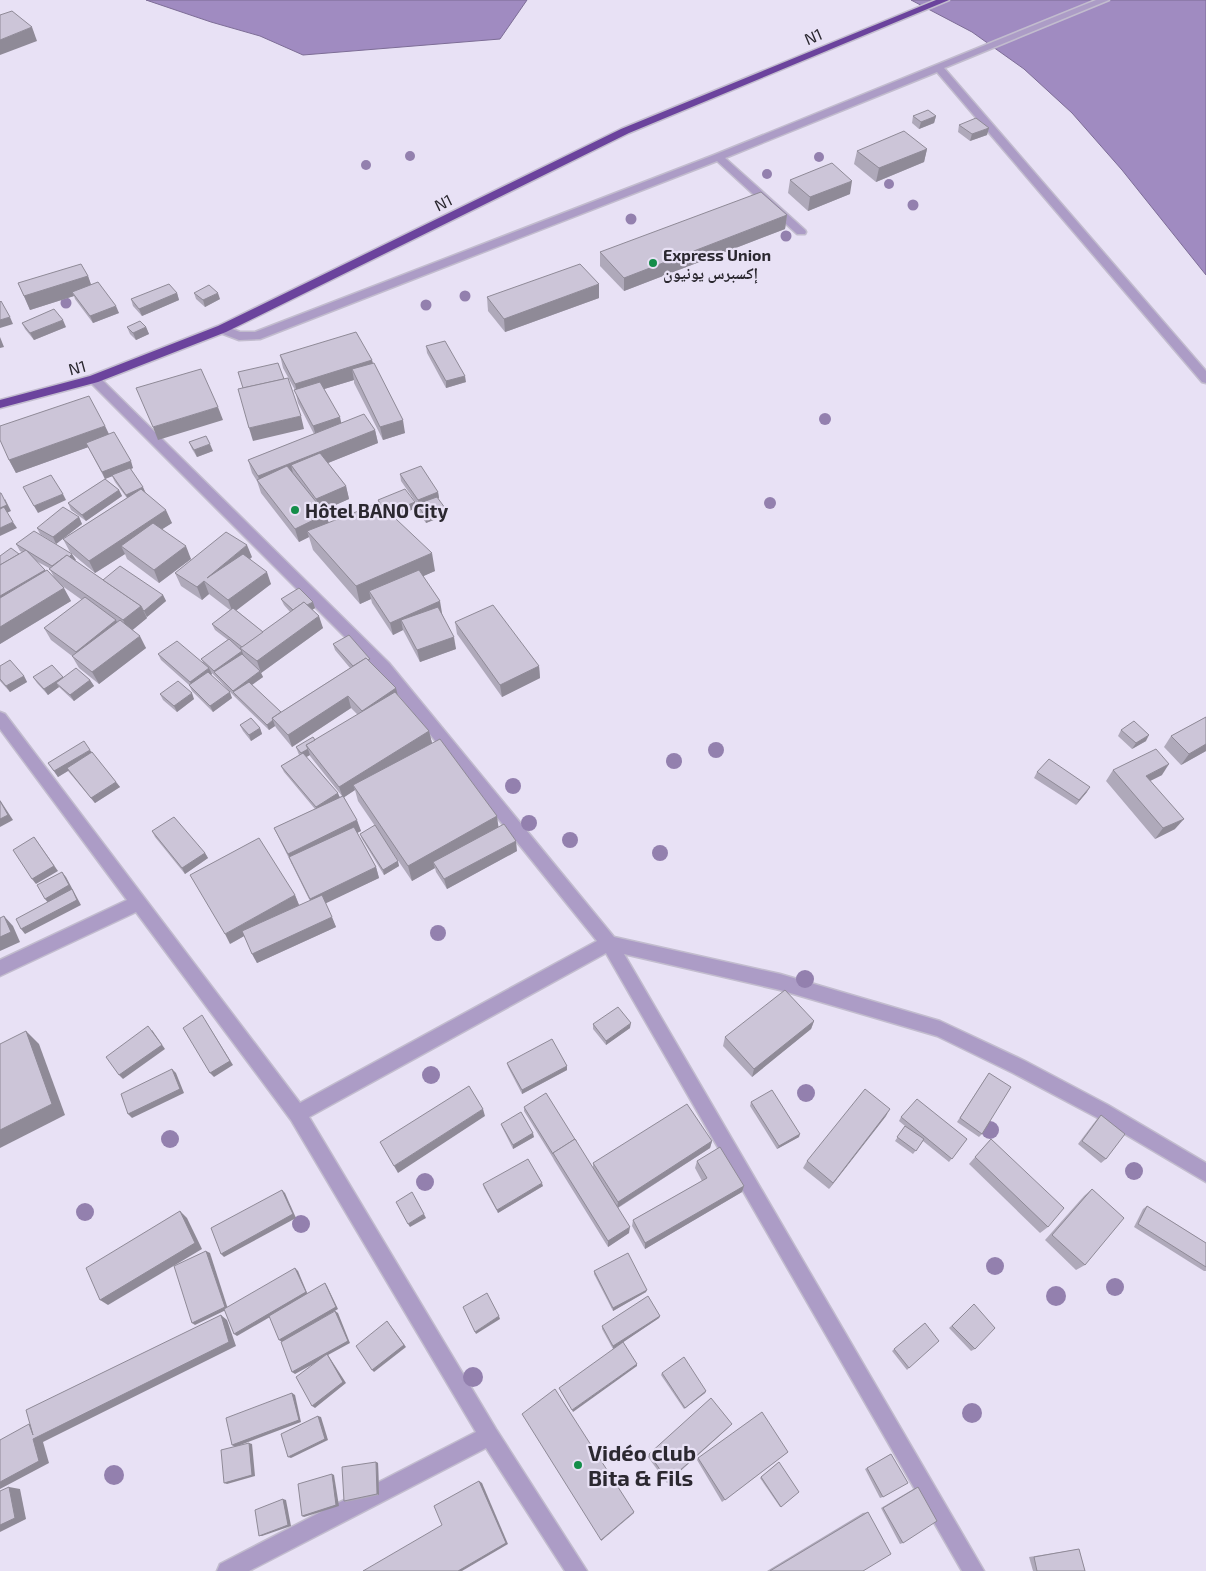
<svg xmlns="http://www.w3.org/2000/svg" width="1206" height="1571" font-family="'Exo 2','Noto Naskh Arabic',sans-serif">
<rect width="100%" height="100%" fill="#e8e1f5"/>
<!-- water -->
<g fill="#a08bc1" stroke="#7d6d96">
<polygon points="146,0 527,0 500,39 303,55 260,36 211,22"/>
<polygon points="911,0 1206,0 1206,275 1122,170 1072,113 1024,69 972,32"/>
</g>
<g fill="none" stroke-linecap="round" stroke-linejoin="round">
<defs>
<g id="street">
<polygon points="1096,0 1109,0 944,68 1206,371 1206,383 1202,382 937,72 725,158 805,230 806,232 805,234 797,234 717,161 260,339 239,340 218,332 216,329 222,325 240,332 255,332 714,155"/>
<polygon points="94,375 98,376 389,663 614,937 780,974 940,1021 1025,1061 1108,1105 1206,1163 1206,1182 1096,1117 1013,1073 937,1036 780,990 624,954 984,1571 962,1571 606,953 309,1117 496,1429 587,1571 565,1571 486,1448 249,1571 217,1571 220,1564 476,1432 291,1120 136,912 0,976 0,960 127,900 0,729 0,712 5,714 300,1103 597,941 379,671 90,382 88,379"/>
</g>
<polygon id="highway" points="936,0 949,0 629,133 226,332 98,382 0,408 0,400 90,376 218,326 621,129"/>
</defs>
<!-- street casing -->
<use href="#street" stroke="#c2bcce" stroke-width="3"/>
<!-- highway casing -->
<use href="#highway" stroke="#c2bcce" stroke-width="3"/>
<!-- street -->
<use href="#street" fill="#ac9cc6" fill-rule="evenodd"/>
<!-- highway -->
<use href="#highway" fill="#6b439d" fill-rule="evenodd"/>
</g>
<!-- trees -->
<g fill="#9380ae">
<circle cx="410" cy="156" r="5"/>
<circle cx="819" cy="157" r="5"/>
<circle cx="366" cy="165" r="5"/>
<circle cx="767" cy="174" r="5"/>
<circle cx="889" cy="184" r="5"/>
<circle cx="913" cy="205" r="5.5"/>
<circle cx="631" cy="219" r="5.5"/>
<circle cx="786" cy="236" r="5.5"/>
<circle cx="465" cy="296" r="5.5"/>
<circle cx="66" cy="303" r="5.5"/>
<circle cx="426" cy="305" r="5.5"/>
<circle cx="825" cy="419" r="6"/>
<circle cx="770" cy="503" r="6"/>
<circle cx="716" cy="750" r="8"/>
<circle cx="674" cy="761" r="8"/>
<circle cx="513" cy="786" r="8"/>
<circle cx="529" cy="823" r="8"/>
<circle cx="570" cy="840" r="8"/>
<circle cx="660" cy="853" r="8"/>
<circle cx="438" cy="933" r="8"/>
<circle cx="805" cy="979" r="9"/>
<circle cx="431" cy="1075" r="9"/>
<circle cx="806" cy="1093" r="9"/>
<circle cx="990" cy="1130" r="9"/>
<circle cx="170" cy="1139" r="9"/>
<circle cx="1134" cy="1171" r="9"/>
<circle cx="425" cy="1182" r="9"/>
<circle cx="85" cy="1212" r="9"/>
<circle cx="301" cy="1224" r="9"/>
<circle cx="995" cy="1266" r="9"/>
<circle cx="1115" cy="1287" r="9"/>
<circle cx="1056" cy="1296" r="10"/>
<circle cx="473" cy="1377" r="10"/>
<circle cx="972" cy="1413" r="10"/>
<circle cx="114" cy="1475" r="10"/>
</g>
<!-- wall -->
<g fill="#afa9ba" fill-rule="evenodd">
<polygon points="913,116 936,116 934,123 919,129 912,123"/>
<polygon points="959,125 987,135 970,141 958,132"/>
<polygon points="927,149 924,162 876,182 854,164 857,151"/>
<polygon points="790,180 850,194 808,211 788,193"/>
<polygon points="787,215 785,229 624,291 600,266 600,252"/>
<polygon points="88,276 91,285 119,313 93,323 75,299 74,296 30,310 18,283"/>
<polygon points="177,293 179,300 142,316 133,306 131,299"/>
<polygon points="194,293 220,299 205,307 196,299"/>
<polygon points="487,297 599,298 505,332 488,311"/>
<polygon points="22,323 66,327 34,340 25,329"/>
<polygon points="127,327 146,327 149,334 136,340 130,334"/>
<polygon points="426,346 466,382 446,388 427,353"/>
<polygon points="280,355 372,360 373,364 405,433 383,440 354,383 354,380 324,389 341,423 375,430 378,443 328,463 346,486 349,499 323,510 329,523 378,503 378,500 415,502 416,508 394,518 435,571 423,576 442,613 456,649 420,662 403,630 393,635 372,603 371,599 360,604 313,550 309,537 299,542 261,493 257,481 252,473 248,460 314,434 298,403 295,390 283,368"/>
<polygon points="105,426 109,434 133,468 131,469 146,493 172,523 162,529 191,559 159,583 127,559 125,554 95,573 70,552 63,539 127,498 115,482 112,476 105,479 119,490 122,496 86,521 71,510 68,503 105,479 88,447 16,473 9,460"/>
<polygon points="189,442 213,451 197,457 192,449"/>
<polygon points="400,474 438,492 439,498 438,499 446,515 426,523 418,511 417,504 401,481"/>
<polygon points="79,517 82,524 56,544 40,534 37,528"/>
<path d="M16 544 76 560 75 561 103 580 163 595 166 601 147 617 146 616 147 618 132 630 146 648 99 684 79 668 72 656 51 640 44 628 82 600 61 585 71 601 0 644V556L19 554 22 552 20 551ZM36 561 49 568 54 577 46 571Z"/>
<path d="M252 557 250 559 271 584 236 610 263 632 290 612 284 605 281 599 313 602 315 608 312 610 323 628 261 673 263 677 252 685 281 712 350 668 335 650 333 644 371 663 398 695 429 731 432 743 424 747 498 827 517 851 447 889 436 872 435 868 412 881 380 834 399 866 384 875 362 839 360 834 375 826 358 801 355 790 344 797 361 831 357 833 376 867 379 878 325 903 336 927 257 963 244 936 230 944 295 895 299 905 310 901 274 828 315 809 284 772 281 766 299 755 296 747 315 740 358 715 351 708 292 747 277 729 275 726 269 730 236 698 234 696 211 672 212 674 211 675 232 698 213 712 192 691 189 685 161 660 158 654 203 662 201 659 228 640 215 630 212 624 230 610 209 594 202 600 181 586 175 573ZM310 755V756L342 796 340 797 306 757Z"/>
<polygon points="455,622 539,666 540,678 502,697 457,634"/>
<polygon points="0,666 24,676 27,682 10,692 0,681"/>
<polygon points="33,677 63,677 63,678 90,680 94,686 74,701 59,687 48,695 37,683"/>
<polygon points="160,694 194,699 177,712 163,700"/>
<polygon points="1206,717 1206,751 1181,765 1164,747 1171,736"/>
<polygon points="240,725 260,728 262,734 251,741 243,731"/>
<polygon points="1121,730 1146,741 1132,749 1118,736"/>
<polygon points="93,754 116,782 120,787 95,803 68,771 58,777 48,763"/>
<polygon points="1113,770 1162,775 1150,781 1175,829 1155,839 1106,781"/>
<polygon points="1037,772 1087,792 1076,805 1034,778"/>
<polygon points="152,831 205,853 208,858 185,874 155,837"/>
<polygon points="814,1021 811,1029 752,1077 723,1046 725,1037"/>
<polygon points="593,1024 630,1028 606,1045 593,1029"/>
<polygon points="507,1063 567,1066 567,1070 522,1094 508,1067"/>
<polygon points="989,1073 982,1134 979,1137 957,1122"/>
<polygon points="751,1102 799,1137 777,1149 750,1106"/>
<polygon points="524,1107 576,1142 593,1169 593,1163 712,1141 710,1148 618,1208 629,1233 608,1247 554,1160 553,1158 524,1111"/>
<polygon points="1101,1115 1106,1159 1101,1163 1078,1144 1097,1119"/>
<polygon points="886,1116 829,1189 803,1168 807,1161"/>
<polygon points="901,1117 967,1139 949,1162 923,1141 913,1154 895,1141 905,1126 899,1121"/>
<polygon points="501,1124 534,1137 513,1149 502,1127"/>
<polygon points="991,1139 1048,1227 1040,1233 969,1164"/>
<polygon points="697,1161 744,1186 742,1192 645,1249 632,1226 633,1220 702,1181 695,1168"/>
<polygon points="483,1184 543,1186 498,1213 484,1188"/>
<polygon points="1092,1189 1085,1265 1076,1270 1045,1240 1084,1196"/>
<polygon points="1147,1206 1206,1243 1206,1271 1204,1271 1134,1227 1143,1209"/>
<polygon points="594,1271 646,1292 613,1311 594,1274"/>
<polygon points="974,1304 975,1349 971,1351 949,1328"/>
<polygon points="660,1316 659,1318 613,1349 602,1329 602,1326"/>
<polygon points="925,1323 909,1368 907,1370 892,1351"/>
<polygon points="662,1373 706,1391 705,1393 684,1409 661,1375"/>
<polygon points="729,1427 667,1483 648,1457 649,1454"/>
<polygon points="788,1452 722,1502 697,1460 698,1458"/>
<polygon points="891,1454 883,1497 880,1498 865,1469"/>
<polygon points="376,1462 378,1463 379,1495 346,1502 344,1501"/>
<polygon points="779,1462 781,1507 780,1507 760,1478"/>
<polygon points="918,1487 903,1543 900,1544 881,1508 915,1488"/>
<polygon points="868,1512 863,1571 767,1571 863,1513"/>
<polygon points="1079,1549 1085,1571 1033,1571 1029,1557"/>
</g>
<!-- shaded-wall -->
<g fill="#8f8a97">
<polygon points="32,27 37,41 0,55 0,40"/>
<polygon points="936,116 934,123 919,129 921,122"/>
<polygon points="989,128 987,135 970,141 972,134"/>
<polygon points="927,149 924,162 876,182 879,168"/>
<polygon points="852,181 850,194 808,211 810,197"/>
<polygon points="787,215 785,229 624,291 624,278"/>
<polygon points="88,276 93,290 72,292 74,296 30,310 24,296"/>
<polygon points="599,284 599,298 505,332 504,319"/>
<polygon points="177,293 179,300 142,316 139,309"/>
<polygon points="218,293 220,299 205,307 203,300"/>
<polygon points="116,306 119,313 93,323 90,316"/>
<polygon points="10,317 13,324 0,328 0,320"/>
<polygon points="63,320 66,327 34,340 30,333"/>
<polygon points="146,327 149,334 136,340 133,333"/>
<polygon points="0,337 4,347 0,348"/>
<polygon points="372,360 375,373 352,369 354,380 298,397 295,384"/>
<polygon points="465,376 466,382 446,388 446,381"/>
<polygon points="218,407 223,420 158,440 153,427"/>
<polygon points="301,416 304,429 253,441 249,428"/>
<polygon points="340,417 343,431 317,439 313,426"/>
<polygon points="403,420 405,433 383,440 380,427"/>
<polygon points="105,426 111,439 16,473 9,460"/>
<polygon points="375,430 378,443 298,475 291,465 294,477 261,486 258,476"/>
<polygon points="210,444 213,451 197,457 194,450"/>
<polygon points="131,461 133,468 105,479 102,472"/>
<polygon points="346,486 349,499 320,512 316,499"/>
<polygon points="143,487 146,494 129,502 126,495"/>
<polygon points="119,490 122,496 86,521 82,515"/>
<polygon points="438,492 439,498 419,506 418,500"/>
<polygon points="63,494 66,500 38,513 34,506"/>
<polygon points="5,499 11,511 0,516 0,508"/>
<polygon points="415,502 416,508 389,520 387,514"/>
<polygon points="445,508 446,515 426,523 425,516"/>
<polygon points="166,510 172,523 128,551 121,546 125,554 95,573 89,561"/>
<polygon points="326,514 330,527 307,531 309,537 299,542 295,529"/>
<polygon points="79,517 82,524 56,544 53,537"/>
<polygon points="13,522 17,528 0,536 0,528"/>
<polygon points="247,545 252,557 214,589 207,578"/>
<polygon points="186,546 191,559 159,583 154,570"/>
<polygon points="432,553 435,571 374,598 369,591 371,599 360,604 356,586"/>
<polygon points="72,554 76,560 59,574 55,568"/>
<polygon points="45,570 52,582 0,613 0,596"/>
<polygon points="267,572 271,584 233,613 228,600"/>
<polygon points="204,581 209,594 202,600 197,587"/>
<polygon points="64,588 71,601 0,644 0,627"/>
<polygon points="163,595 166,601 147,617 144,611"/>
<polygon points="440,601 442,613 401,620 403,630 393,635 390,623"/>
<polygon points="313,602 315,608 298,619 296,613"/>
<polygon points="141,606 147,618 129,633 123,620"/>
<polygon points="319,616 323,628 261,673 257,661"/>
<polygon points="116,620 122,633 83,664 76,652"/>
<polygon points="140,636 146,648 99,684 92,672"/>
<polygon points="454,637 456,649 420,662 417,650"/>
<polygon points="242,651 244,657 215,673 214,671"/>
<polygon points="539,666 540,678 502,697 500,685"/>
<polygon points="209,668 212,674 193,688 190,682"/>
<polygon points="260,671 263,677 236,696 234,693 233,691"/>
<polygon points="24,676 27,682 10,692 6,686"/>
<polygon points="63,677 66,683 56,683 59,687 48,695 44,689"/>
<polygon points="90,680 94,686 74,701 70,695"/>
<polygon points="396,688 399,700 365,722 362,711"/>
<polygon points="230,692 232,698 213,712 210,706"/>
<polygon points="192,693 194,699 177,712 174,706"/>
<polygon points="348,696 351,708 292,747 288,735"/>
<polygon points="273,720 275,726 269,730 267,725"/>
<polygon points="260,728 262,734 251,741 249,735"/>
<polygon points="429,731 432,743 356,789 353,785 355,790 343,798 339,787"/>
<polygon points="1149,735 1146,741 1132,749 1136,743"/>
<polygon points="1206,744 1206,751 1181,765 1189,754"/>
<polygon points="308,749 310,755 303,759 301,753"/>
<polygon points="90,750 94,755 58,777 54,771"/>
<polygon points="1169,764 1162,775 1138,787 1146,776"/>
<polygon points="116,782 120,787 95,803 91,798"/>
<polygon points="1090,787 1087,792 1076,805 1079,800"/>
<polygon points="338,793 340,798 318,812 316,807"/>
<polygon points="0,800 13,820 0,827"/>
<polygon points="497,816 499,831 433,862 435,868 412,881 408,866"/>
<polygon points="1184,819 1175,829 1155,839 1163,828"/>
<polygon points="357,820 361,831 292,864 288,854"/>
<polygon points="34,837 58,871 36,884 32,879"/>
<polygon points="516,841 517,851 447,889 444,879"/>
<polygon points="205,853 208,858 185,874 182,868"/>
<polygon points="398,861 399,866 384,875 383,870"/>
<polygon points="376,867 379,878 314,909 310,899"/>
<polygon points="62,872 66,877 81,905 25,934 21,929 49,904 45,899"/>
<polygon points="295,895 299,905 230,944 225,934"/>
<polygon points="4,916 13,926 20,942 0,951 0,937"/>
<polygon points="332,917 336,927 257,963 252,954"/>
<polygon points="205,1020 233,1065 214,1077 210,1073"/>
<polygon points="814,1021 811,1029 752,1077 754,1069"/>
<polygon points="631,1023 630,1028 606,1045 606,1041"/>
<polygon points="152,1030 165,1049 123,1079 119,1075"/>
<polygon points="26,1031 39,1044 65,1115 0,1148 0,1130"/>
<polygon points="567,1066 567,1070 522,1094 522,1090"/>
<polygon points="172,1069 176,1073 184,1093 132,1118 128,1114"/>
<polygon points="483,1109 485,1116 398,1173 394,1166"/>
<polygon points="890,1109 886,1116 829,1189 833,1183"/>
<polygon points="533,1133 534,1137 513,1149 513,1145"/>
<polygon points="800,1134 799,1137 777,1149 779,1146"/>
<polygon points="712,1141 710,1148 617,1208 618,1202"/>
<polygon points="542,1183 543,1186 498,1213 497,1210"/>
<polygon points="744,1186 742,1192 645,1249 645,1243"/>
<polygon points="282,1190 285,1193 296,1218 224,1257 221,1254"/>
<polygon points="180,1211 187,1218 202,1249 108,1305 100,1300"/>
<polygon points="424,1214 426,1218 410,1227 408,1224"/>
<polygon points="630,1227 629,1233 608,1247 608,1241"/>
<polygon points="206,1251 210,1253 228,1309 195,1325 192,1323"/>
<polygon points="295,1268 298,1271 308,1295 237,1336 234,1334"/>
<polygon points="325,1283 327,1286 338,1309 282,1342 279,1340"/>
<polygon points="647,1290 646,1292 613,1311 613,1308"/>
<polygon points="335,1311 338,1313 350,1343 328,1355 346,1383 315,1408 312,1406 328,1356 295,1374 292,1372"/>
<polygon points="221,1315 227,1320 236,1346 43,1442 49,1463 0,1489 0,1482 33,1439 33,1435 29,1424 39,1427"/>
<polygon points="499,1316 500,1319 476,1334 475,1332"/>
<polygon points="660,1316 659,1318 613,1349 613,1346"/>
<polygon points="387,1321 406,1347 374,1372 372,1370"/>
<polygon points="637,1364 637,1366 573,1412 572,1410"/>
<polygon points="706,1391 705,1393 684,1409 685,1408"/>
<polygon points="292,1393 295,1395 301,1422 235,1447 232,1445"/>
<polygon points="318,1416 321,1417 328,1440 291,1458 288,1457"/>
<polygon points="732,1424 729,1427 667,1483 668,1481"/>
<polygon points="249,1443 252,1444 255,1476 227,1484 224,1483"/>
<polygon points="376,1462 378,1463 379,1495 377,1494"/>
<polygon points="332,1474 334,1475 339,1506 304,1517 302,1516"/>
<polygon points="479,1481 482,1483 508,1544 462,1571 458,1571"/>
<polygon points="9,1487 20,1489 26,1519 0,1532 0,1525"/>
<polygon points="283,1499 286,1500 291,1526 262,1536 259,1536"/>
<polygon points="634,1512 634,1513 601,1541 601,1540"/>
</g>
<!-- building -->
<g fill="#ccc5d8" stroke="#8f8a97">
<polygon points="12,11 32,27 0,40 0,15"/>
<polygon points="928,110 936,116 921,122 913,116"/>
<polygon points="976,118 989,128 972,134 959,125"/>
<polygon points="904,131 927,149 879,168 857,151"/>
<polygon points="832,163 852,181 810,197 790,180"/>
<polygon points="761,192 787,215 624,278 600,252"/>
<polygon points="81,264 88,276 24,296 18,283"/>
<polygon points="580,264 599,284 504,319 487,297"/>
<polygon points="98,282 116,306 90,316 72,292"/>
<polygon points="169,284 177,293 139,309 131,299"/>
<polygon points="209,285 218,293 203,300 194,293"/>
<polygon points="1,301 10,317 0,320 0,302"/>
<polygon points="54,309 63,320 30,333 22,323"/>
<polygon points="140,321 146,327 133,333 127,327"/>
<polygon points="356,332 372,360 295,384 280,355"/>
<polygon points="445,341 465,376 446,381 426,346"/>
<polygon points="278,363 284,379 243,388 238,372"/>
<polygon points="374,363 403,420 380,427 352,369"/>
<polygon points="201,369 218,407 153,427 136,388"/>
<polygon points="288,378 301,416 249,428 238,389"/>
<polygon points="320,382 340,417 313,426 294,390"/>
<polygon points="89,396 105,426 9,460 0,440 0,426"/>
<polygon points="364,414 375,430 258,476 248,460"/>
<polygon points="114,432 131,461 102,472 86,443"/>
<polygon points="206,436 210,444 194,450 189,442"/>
<polygon points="320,453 346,486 316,499 291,465"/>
<polygon points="287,466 326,514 295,529 257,480"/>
<polygon points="421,466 438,492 418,500 400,474"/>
<polygon points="130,468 143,487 126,495 112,475"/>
<polygon points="51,475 63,494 34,506 23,487"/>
<polygon points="105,479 119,490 82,515 68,503"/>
<polygon points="141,489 166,510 89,561 63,539"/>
<polygon points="405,489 415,502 389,513 382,506 378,500"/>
<polygon points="0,493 1,493 7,505 0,508"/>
<polygon points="437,497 445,508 425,516 417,504"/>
<polygon points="379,503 432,553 356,586 307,531"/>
<polygon points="4,507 13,522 0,528 0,509"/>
<polygon points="63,507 79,517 53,537 37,528"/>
<polygon points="153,523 186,546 154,570 121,546"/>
<polygon points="34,531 72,554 69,557 67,555 52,566 16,544"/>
<polygon points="226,532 247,545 207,578 243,554 267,572 228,600 204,581 197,587 175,573"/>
<polygon points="11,548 19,554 0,565 0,556"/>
<polygon points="26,550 45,570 0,596 0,565"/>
<polygon points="67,555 141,606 123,620 49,569"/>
<polygon points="120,566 163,595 144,611 143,610 141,606 103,580"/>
<polygon points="47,570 64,588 0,627 0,598"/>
<polygon points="419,570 440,601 390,623 369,591"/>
<polygon points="299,588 313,602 307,605 304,602 293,610 281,599"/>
<polygon points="85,597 116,620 76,652 44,628"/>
<polygon points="304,602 319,616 257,661 240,648"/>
<polygon points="493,605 539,666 500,685 455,622"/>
<polygon points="438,607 454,637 417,650 401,620"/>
<polygon points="233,608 263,632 242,647 212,624"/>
<polygon points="120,620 140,636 92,672 72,656"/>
<polygon points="349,635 370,659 368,660 366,658 353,666 333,644"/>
<polygon points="229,639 242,651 214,671 201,659"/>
<polygon points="177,641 209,668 190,682 158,654"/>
<polygon points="242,654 260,671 233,691 214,672"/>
<polygon points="366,658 396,688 362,711 348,696 288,735 272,718"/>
<polygon points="10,660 24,676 6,686 0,679 0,666"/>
<polygon points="52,665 63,677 44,689 33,677"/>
<polygon points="76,668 90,680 70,695 56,683"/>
<polygon points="208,672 230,692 210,706 189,685"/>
<polygon points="178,681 192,693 174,706 160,694"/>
<polygon points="249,682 281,712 272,718 273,720 267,725 233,692"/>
<polygon points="395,692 429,731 339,787 306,745"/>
<polygon points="1206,717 1206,744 1189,754 1171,736"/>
<polygon points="251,718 260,728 249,735 240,725"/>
<polygon points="1134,721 1149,735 1136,743 1121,730"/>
<polygon points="313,737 315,740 306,745 308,749 301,753 296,747"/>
<polygon points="440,739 497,816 408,866 353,785"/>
<polygon points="84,741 90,750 54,771 48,763"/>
<polygon points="1156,749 1169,764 1146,776 1184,819 1163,828 1113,770"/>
<polygon points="92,752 116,782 91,798 67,768"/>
<polygon points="303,753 338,793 316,807 281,766"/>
<polygon points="1049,759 1090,787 1079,800 1037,772"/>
<polygon points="343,796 357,820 288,854 274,828"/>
<polygon points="0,801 8,815 0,819"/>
<polygon points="174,817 205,853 182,868 152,831"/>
<polygon points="504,824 516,841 444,879 433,862"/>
<polygon points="375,825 398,861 383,870 360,834"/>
<polygon points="354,827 376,867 310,899 289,857"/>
<polygon points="34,837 54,866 32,879 13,850"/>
<polygon points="259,838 295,895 225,934 190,875"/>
<polygon points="62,872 69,885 45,899 37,885"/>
<polygon points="72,889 77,900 21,929 16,919"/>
<polygon points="322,895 332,917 252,954 242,931"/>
<polygon points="4,916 11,932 0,937 0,918"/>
<polygon points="785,990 814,1021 754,1069 725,1037"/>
<polygon points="618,1007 631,1023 606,1041 593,1024"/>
<polygon points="202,1015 230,1061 210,1073 183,1028"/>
<polygon points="148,1026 162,1045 119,1075 106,1057"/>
<polygon points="26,1031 52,1104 0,1130 0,1044"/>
<polygon points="552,1039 567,1066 522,1090 507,1063"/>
<polygon points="172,1069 180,1089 128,1114 121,1094"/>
<polygon points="989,1073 1011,1087 982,1134 960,1118"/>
<polygon points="469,1086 483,1109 394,1166 380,1142"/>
<polygon points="865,1089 890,1109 833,1183 807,1161"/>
<polygon points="772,1090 800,1134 779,1146 751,1102"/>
<polygon points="546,1093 576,1141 575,1139 553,1153 553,1154 524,1107"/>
<polygon points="917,1099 967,1139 952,1159 901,1117"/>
<polygon points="687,1104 712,1141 618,1202 593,1163"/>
<polygon points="521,1112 533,1133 513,1145 501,1124"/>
<polygon points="1101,1115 1125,1134 1106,1159 1082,1141"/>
<polygon points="905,1126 924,1139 916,1151 897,1137"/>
<polygon points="575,1139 630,1227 608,1241 553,1153"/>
<polygon points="991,1139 1064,1208 1048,1227 975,1157"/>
<polygon points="720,1147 744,1186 645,1243 633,1220 707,1178 697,1161"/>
<polygon points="528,1159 542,1183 497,1210 483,1184"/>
<polygon points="1092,1189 1124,1218 1085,1265 1052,1235"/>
<polygon points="282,1190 293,1214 221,1254 211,1228"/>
<polygon points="412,1192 424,1214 408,1224 396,1202"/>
<polygon points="1147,1206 1206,1243 1206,1267 1138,1224"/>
<polygon points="180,1211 195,1243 100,1300 86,1268"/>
<polygon points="206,1251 225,1307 192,1323 174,1266"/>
<polygon points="628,1253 647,1290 613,1308 594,1271"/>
<polygon points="295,1268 306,1292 234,1334 224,1309"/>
<polygon points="325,1283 336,1307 279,1340 269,1316"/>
<polygon points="487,1293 499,1316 475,1332 463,1307"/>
<polygon points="648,1296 660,1316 613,1346 602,1326"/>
<polygon points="974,1304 995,1328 975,1349 952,1326"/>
<polygon points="335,1311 348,1341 292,1372 281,1342"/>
<polygon points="221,1315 229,1342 33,1439 39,1461 0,1482 0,1440 29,1424 33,1435 26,1410"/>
<polygon points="387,1321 404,1345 372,1370 356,1346"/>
<polygon points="925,1323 939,1341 909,1368 894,1349"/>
<polygon points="623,1342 637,1364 572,1410 559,1388"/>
<polygon points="327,1354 343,1382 312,1406 296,1377"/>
<polygon points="684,1357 706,1391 685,1408 662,1373"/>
<polygon points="555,1389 634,1512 601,1540 522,1414"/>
<polygon points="292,1393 299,1420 232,1445 226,1418"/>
<polygon points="711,1398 732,1424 668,1481 649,1454"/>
<polygon points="762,1412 788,1452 725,1500 698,1458"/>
<polygon points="318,1416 325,1439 288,1457 281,1434"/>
<polygon points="249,1443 252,1475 224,1483 221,1450"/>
<polygon points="891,1454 908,1483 883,1497 867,1468"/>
<polygon points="376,1462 377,1494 344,1501 342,1467"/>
<polygon points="779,1462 799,1492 781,1507 761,1477"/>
<polygon points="332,1474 336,1505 302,1516 298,1484"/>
<polygon points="479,1481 506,1543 458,1571 363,1571 442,1525 434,1506"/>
<polygon points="9,1487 15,1518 0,1525 0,1491"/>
<polygon points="918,1487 937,1521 903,1543 883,1508"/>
<polygon points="283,1499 288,1525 259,1536 255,1510"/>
<polygon points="868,1512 891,1554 863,1571 770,1571"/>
<polygon points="1079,1549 1085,1571 1037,1571 1034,1557"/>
</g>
<!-- markers -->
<g fill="#148d49" stroke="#e8e1f5" stroke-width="2">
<circle cx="653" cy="263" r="5"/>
<circle cx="295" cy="510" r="5"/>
<circle cx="578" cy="1465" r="5"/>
</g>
<g text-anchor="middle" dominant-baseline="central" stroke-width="4.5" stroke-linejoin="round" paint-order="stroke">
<!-- far-street labels -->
<g font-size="16" fill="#2b2830" stroke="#e8e1f5">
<text transform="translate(813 36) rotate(-23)">N1</text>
<text transform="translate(443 202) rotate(-26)">N1</text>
<text transform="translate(77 367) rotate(-15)">N1</text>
</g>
<!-- far-poi labels -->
<g font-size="16" font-weight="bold" fill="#2b2830" stroke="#e8e1f5" text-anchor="start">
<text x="663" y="254">Express Union<tspan x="663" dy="18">إكسبرس يونيون</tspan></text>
</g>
<!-- poi labels -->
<g font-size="19" font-weight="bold" fill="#2b2830" stroke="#e8e1f5" text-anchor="start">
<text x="305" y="510">Hôtel BANO City</text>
</g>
<!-- near-poi labels -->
<g font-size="22" font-weight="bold" fill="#2b2830" stroke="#e8e1f5" text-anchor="start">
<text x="588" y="1452">Vidéo club<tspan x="588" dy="25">Bita &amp; Fils</tspan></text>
</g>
</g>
</svg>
